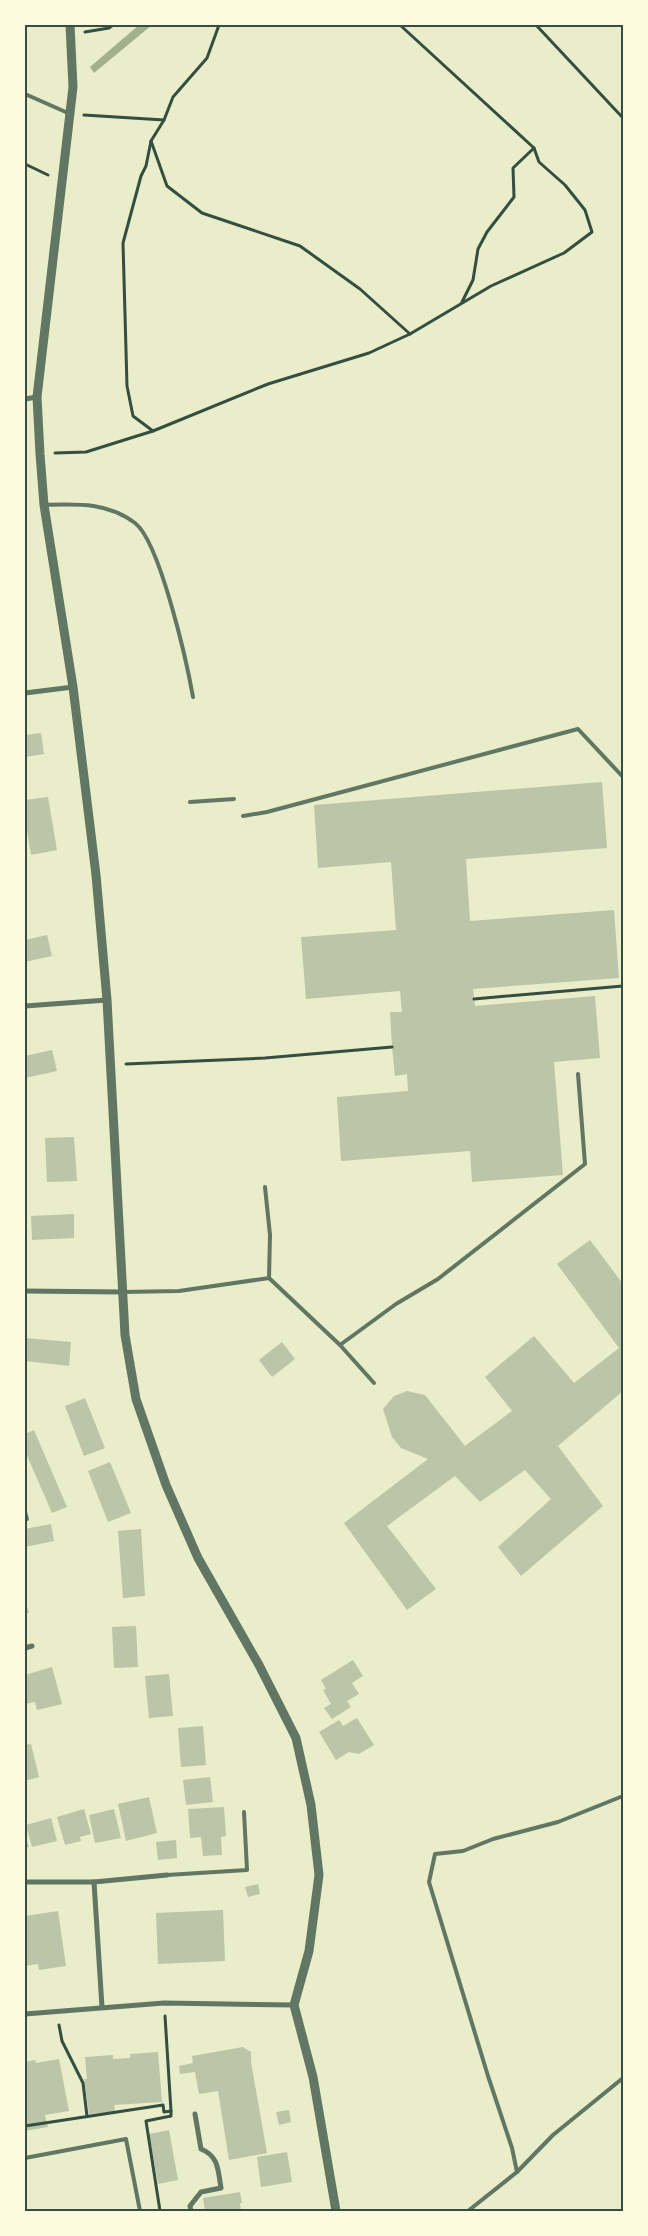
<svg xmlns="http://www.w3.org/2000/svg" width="648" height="2236" font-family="'Source Sans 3',sans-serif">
<rect width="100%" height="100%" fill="#e9edc9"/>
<!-- water -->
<polygon fill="#a3b18a" points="139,25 152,25 94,73 90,67"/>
<!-- building -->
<g fill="#bcc5a7">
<polygon points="41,733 44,754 25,757 25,735"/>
<polygon points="602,782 607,848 466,859 470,921 614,910 619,978 473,989 475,1006 595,996 600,1058 554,1062 563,1175 472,1182 470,1151 341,1161 337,1097 408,1091 407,1074 395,1076 392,1047 390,1012 402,1012 400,991 306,999 301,937 396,930 391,862 318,868 314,805"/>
<polygon points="48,797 57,850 31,855 25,819 25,800"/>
<polygon points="47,935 52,956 25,962 25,940"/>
<polygon points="52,1050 57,1071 25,1078 25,1056"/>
<polygon points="74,1137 77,1181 47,1182 45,1138"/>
<polygon points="74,1214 74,1238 32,1240 31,1216"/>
<polygon points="590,1240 623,1284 623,1391 558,1446 603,1506 521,1576 498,1547 551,1499 525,1470 480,1502 455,1476 387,1526 436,1589 407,1610 344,1523 428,1459 401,1448 392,1437 383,1409 394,1396 407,1391 425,1395 465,1446 512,1411 485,1377 534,1336 574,1383 619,1348 557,1264"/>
<polygon points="26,1338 71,1342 69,1366 25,1361"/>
<polygon points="282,1342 295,1359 272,1377 259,1360"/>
<polygon points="85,1398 105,1448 84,1456 65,1406"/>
<polygon points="34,1430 67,1507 52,1513 25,1451 25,1434"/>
<polygon points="110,1462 131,1513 108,1522 88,1471"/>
<polygon points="51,1524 54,1541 25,1547 25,1529"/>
<polygon points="141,1529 145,1596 123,1598 118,1531"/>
<polygon points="25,1600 29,1613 25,1613"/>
<polygon points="136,1626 138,1667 114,1668 112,1627"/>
<polygon points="353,1660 363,1676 352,1683 359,1694 347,1701 351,1707 332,1719 324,1708 331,1704 323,1690 326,1689 321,1680"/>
<polygon points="52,1667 62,1704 37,1710 35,1702 25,1704 25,1675"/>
<polygon points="169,1674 173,1716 149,1718 145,1676"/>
<polygon points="357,1718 374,1745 359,1754 349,1752 336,1760 319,1732 339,1720 343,1726"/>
<polygon points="203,1726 206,1765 181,1767 178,1728"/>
<polygon points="31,1744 39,1777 25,1781 25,1745"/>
<polygon points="210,1777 213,1802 186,1805 183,1780"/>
<polygon points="149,1797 157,1833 126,1841 118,1804"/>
<polygon points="224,1807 226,1836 221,1837 222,1855 203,1856 201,1837 190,1838 188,1809"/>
<polygon points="84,1809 91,1834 80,1837 81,1841 65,1845 57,1817"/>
<polygon points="114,1809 121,1838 95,1843 89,1815"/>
<polygon points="51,1818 57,1841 32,1847 26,1825"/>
<polygon points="25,1834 29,1847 25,1848"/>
<polygon points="176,1840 177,1858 158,1860 156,1842"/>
<polygon points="258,1884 260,1894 248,1897 245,1887"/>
<polygon points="223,1910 225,1961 158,1964 156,1913"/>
<polygon points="58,1911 66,1966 39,1970 38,1964 25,1966 25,1916"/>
<polygon points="243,2047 251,2052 251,2062 267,2153 229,2160 218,2091 199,2094 195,2072 180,2074 179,2066 193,2063 192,2056"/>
<polygon points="158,2052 162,2102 114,2105 115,2112 89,2114 84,2079 87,2079 85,2057 113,2055 113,2059 130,2058 130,2054"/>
<polygon points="59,2059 69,2111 45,2115 48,2127 25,2131 25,2062 35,2060 36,2063"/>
<polygon points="289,2110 291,2122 279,2125 276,2112"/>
<polygon points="169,2130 178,2180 158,2184 149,2134"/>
<polygon points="287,2152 292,2182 261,2187 257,2157"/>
<polygon points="240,2192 242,2203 240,2203 241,2211 205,2211 203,2198"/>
</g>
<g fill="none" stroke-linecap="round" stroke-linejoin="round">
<!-- path -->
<g stroke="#344e41" stroke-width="3">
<polyline points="219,25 207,58 173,97 164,120 151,141 146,166 141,176 123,243 127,386 133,416 153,431 268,384 369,353 410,334 491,286 564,253 592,232 585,210 565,185 539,162 534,148 400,25"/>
<polyline points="536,25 623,118"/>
<polyline points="85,32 109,28 113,25"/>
<polyline points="84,115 164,120"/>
<polyline points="151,141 167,186 202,213 300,246 360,289 410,334"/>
<polyline points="25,164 48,175"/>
<polyline points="462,302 473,280 478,249 487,232 514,197 513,168 534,148"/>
<polyline points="55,453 86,452 153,431"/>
<polyline points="474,999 623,986"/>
<polyline points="126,1064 265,1058 392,1047"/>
<polyline points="59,2025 62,2041 83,2083 87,2116"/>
<polyline points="25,2126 163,2105 164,2112 171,2111 165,2016"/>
<polyline points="160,2211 146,2121 171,2116 171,2111"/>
</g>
<!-- service -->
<g stroke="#617663" stroke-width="4">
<polyline points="25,94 68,113"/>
<path d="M44 505C77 504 107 502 135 523 160 542 187 663 193 697"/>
<polyline points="190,802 234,799"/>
<polyline points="243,816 267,812 578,729 623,777"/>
<polyline points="269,1278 340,1345 396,1304 438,1279 585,1164 578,1074"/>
<polyline points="124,1292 179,1291 269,1278 270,1235 265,1187"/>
<polyline points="340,1345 374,1383"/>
<polyline points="25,1512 27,1519"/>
<polyline points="167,1875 247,1870 244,1812"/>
<polyline points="25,2158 126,2139 140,2211"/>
<polyline points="517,2172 512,2148 488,2076 429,1882 435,1854 463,1851 493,1839 558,1822 623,1796"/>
<polyline points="468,2211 517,2172 553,2135 623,2078"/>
</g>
<!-- minor -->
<g stroke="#617663" stroke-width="5">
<polyline points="25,399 37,397"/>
<polyline points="25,693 73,687"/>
<polyline points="25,1006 107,1000"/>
<polyline points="25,1291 121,1292"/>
<polyline points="25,1648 32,1646"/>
<polyline points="25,1882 94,1882 102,2007"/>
<polyline points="94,1882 167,1875"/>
<polyline points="25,2014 164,2003 294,2005"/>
<path d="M191 2211 190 2206 201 2192 221 2188C218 2171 219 2156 201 2149L195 2114"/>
</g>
<!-- tertiary -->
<polyline stroke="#617663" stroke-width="9" points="70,25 73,87 37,397 40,454 44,505 73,687 96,875 107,1000 125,1335 136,1399 166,1485 198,1558 259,1665 296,1738 311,1805 319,1875 309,1951 294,2005 313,2077 336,2211"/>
</g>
<!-- border -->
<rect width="648" height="2236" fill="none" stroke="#fefae0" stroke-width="52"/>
<rect x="26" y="26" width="596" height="2184" fill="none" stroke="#344e41" stroke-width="2"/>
</svg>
